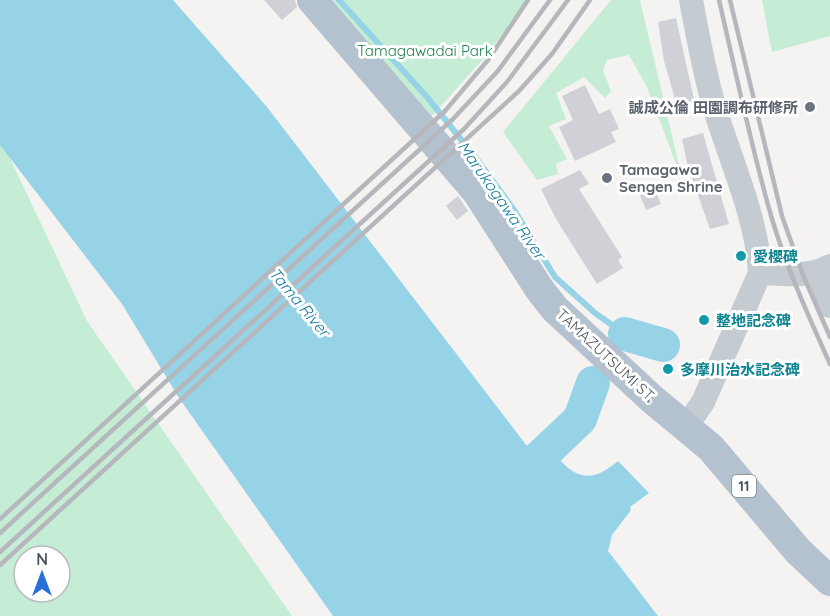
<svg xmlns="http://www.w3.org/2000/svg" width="830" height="616" font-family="Quicksand,'Noto Sans JP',sans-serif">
<rect width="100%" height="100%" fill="#f4f3f2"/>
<!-- green -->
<g fill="#c5edd6" fill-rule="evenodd">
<polygon points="312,0 529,0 485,57 423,126"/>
<polygon points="611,0 640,0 683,182 647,87 629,55 607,60 603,70 611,91 605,98 584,77 556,93 566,119 549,126 567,159 556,164 558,174 537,180 503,132"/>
<polygon points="762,0 830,0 830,36 772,52"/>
<path d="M0 137 87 321 292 616H0ZM24 556H60V592H24Z"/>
</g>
<!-- water -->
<path fill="#96d3e7" d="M0 0H173L267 107 537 459 561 461C581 483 598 478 618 461L649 493 630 507 631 510 612 535 608 551 658 616H333L179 398 122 304 0 145Z"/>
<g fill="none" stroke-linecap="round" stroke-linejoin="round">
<!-- stream -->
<polyline stroke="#96d3e7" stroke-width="6" points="339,0 427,97 476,158 514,210 555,277 595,313 625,334 623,341"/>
<!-- river -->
<g stroke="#96d3e7" stroke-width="34">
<polyline points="625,334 663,345"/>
<polyline points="503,492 580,419 593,383"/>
</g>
</g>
<!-- building -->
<g fill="#d0d1d6">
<polygon points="264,0 295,0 297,7 282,20"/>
<polygon points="676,18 695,104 678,109 664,61 658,22"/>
<polygon points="585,85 599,114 610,109 619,129 611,132 616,142 575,161 559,127 573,120 562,96"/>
<polygon points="703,133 729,224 710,229 688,167 682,139"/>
<polygon points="580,170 589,184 579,189 622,257 618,260 623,268 597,284 556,219 541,189"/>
<polygon points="655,190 661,204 646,210 640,195"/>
<polygon points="458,196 468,211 457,220 446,206"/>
</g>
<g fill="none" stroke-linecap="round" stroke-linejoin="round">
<!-- minor -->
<g stroke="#c4ccd2" stroke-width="24">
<polyline points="820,272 822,289 830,306"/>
<path d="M760 273C784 274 808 278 830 266"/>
<path d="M686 427 703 402 760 273C757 217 731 162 715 109 704 73 698 36 691 0"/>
</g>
<!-- major -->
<polyline stroke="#b4c1ce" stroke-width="30" points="312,0 477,192 540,290 555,309 652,399 711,448 798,551 830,581"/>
<!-- rail -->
<g stroke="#b5b7bc" stroke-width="4.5">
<path d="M719 0C736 73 751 147 772 219 787 269 809 317 830 364"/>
<polyline points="730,0 782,216 803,275 830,337"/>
<polyline points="0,519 445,111 488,60 528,0"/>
<polyline points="0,533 453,119 497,72 550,0"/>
<polyline points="0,552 464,129 507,82 568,0"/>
<polyline points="0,565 519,91 552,54 590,0"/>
</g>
</g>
<!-- markers -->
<g fill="#6b7280" stroke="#fff" stroke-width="2">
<circle cx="810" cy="107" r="6"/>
<circle cx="607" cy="178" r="6"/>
</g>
<g fill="#0f9aa8" stroke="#fff" stroke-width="2">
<circle cx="741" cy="256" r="6"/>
<circle cx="704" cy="320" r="6"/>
<circle cx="668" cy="369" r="6"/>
</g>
<g text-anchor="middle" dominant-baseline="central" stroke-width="6" stroke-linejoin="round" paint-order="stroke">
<!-- shield labels -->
<rect fill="#fff" stroke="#81888f" stroke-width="1.5" x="732" y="475" width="24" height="22" rx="4.5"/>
<g font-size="14" font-weight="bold" fill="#4b555f">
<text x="744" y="486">11</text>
</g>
<!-- park labels -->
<g font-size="15" fill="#1f7d51" stroke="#fff">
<text x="425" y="50">Tamagawadai Park</text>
</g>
<!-- worship labels -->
<g font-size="15" font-weight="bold" fill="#5b616d" stroke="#fff" text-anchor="end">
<text x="798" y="107">誠成公倫 田園調布研修所</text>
<text x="619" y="169" text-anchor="start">Tamagawa<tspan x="619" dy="17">Sengen Shrine</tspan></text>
</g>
<!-- culture labels -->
<g font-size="15" font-weight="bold" fill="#0d838f" stroke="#fff" text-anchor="start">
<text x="753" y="256">愛櫻碑</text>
<text x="716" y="320">整地記念碑</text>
<text x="680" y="369">多摩川治水記念碑</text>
</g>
<!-- street labels -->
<g font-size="15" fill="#4b555f" stroke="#fff">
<text transform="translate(606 355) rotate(43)">TAMAZUTSUMI ST.</text>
</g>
<!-- water labels -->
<g font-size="16" font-style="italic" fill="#177d9f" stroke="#fff">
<text transform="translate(502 200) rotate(55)">Marukogawa River</text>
<text transform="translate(300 302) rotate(50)">Tama River</text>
</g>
</g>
<!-- north arrow -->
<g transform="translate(42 574)"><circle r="28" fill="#ffffff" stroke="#b7bbbf" stroke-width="1.5"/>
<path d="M0-4.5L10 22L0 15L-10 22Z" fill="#286fd9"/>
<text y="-9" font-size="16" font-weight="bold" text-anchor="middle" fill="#4b555f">N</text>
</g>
</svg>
